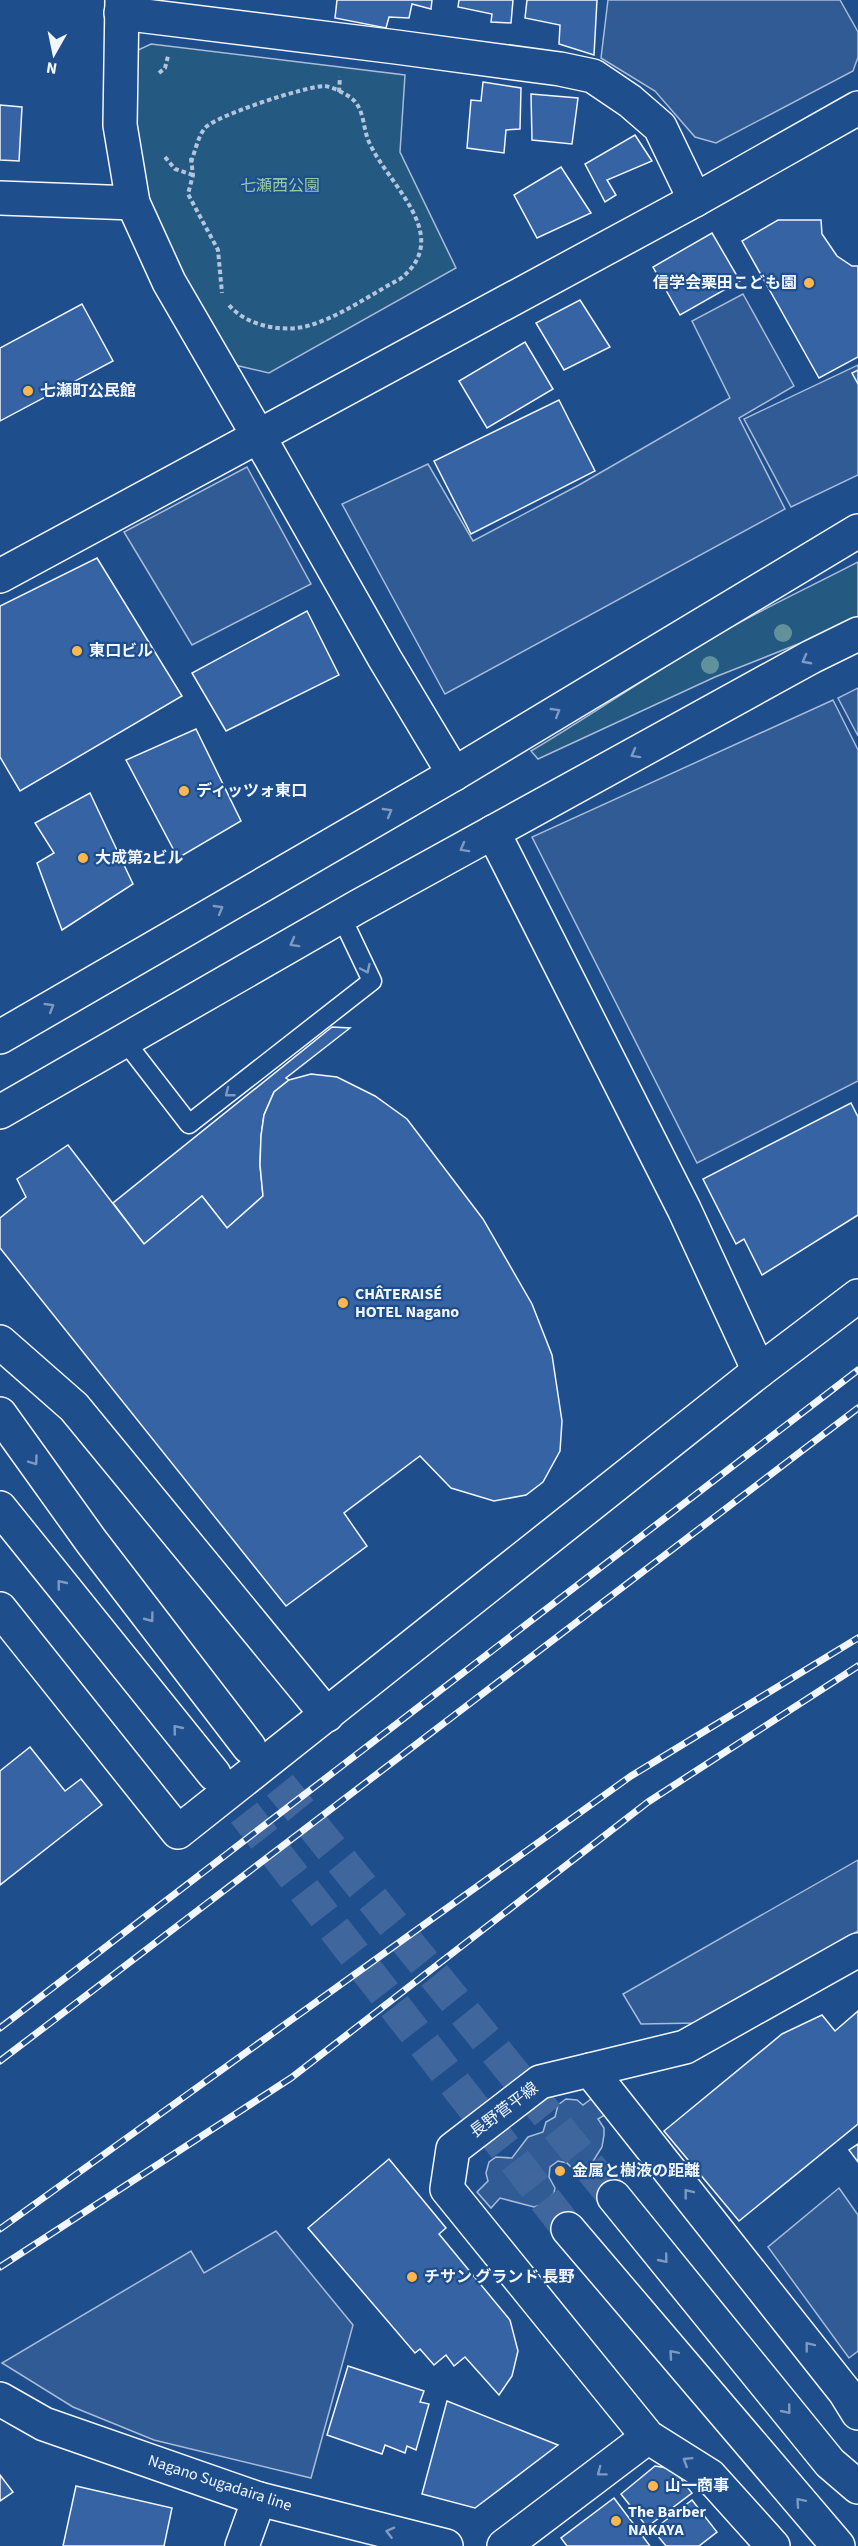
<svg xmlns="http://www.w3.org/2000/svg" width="858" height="2546" font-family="'Source Sans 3','Noto Sans JP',sans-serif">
<rect width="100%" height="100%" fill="#1f4e8c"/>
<!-- green -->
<g fill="#245a82" stroke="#a8bbd7" stroke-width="1.5">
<polygon points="151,44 405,75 400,152 456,268 269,373 235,365 196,303 134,164 136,51"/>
<path d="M858 562V617L831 631 715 677 538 759 531 751C595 713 655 671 719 634 764 608 812 586 858 562Z"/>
</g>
<!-- parking -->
<g fill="#305b95" stroke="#a8bbd7" stroke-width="1.5">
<polygon points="608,0 840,0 858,32 858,57 853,71 716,143 695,137 655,91 601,58"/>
<polygon points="743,294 794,386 739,418 785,509 445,694 342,504 428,464 473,541 579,485 730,398 692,321"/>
<polygon points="858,365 858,475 791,507 744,419"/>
<polygon points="247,467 311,584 192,645 124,532"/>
<polygon points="858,688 858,736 838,698"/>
<polygon points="833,700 858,750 858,1081 697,1163 532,837"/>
<polygon points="858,1860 858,1931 698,2023 641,2024 623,1994"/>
<polygon points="595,2096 608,2113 598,2119 604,2128 604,2135 602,2147 592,2163 583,2170 573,2169 567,2163 558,2161 550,2167 549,2177 555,2188 554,2193 543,2204 534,2207 500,2198 491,2208 477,2192 488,2181 486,2173 489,2162 496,2157 512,2158 528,2137 543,2132 546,2122 555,2117 558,2105 566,2099 577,2100 583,2105"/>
<polygon points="839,2188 858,2215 858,2351 849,2358 768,2247"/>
<polygon points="276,2231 353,2325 311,2478 154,2440 73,2407 2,2363 191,2251 204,2273"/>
</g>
<!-- building -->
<g fill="#3563a3" stroke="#f2f6ff" stroke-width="1.5">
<polygon points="337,0 432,0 431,9 412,4 409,18 389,17 386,28 335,18"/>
<polygon points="459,0 513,0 511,23 491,22 492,14 458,7"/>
<polygon points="527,0 597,0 594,55 559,44 560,25 525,18"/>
<polygon points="483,82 521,88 520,129 506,130 504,153 467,148 471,100 481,101"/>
<polygon points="531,94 578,98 572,144 532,140"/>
<polygon points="0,105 22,107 19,161 0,160"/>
<polygon points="635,135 652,161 607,180 616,195 605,202 585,164"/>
<polygon points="561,167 591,213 537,238 514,195"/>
<polygon points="778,220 821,220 822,234 837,256 852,266 858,266 858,357 819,378 742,241"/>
<polygon points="712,233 740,281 680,315 653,267"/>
<polygon points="580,300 610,347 564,370 536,323"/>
<polygon points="82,304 113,361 0,421 0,348"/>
<polygon points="525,342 553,389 487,428 459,381"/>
<polygon points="858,370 858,384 852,373"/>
<polygon points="559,400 595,471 471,534 434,461"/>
<polygon points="97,558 182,696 20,791 0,757 0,606"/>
<polygon points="307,611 339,675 226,731 192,673"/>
<polygon points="196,729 241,821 178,858 126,760"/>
<polygon points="90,793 133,884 62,930 37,863 54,853 35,823"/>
<polygon points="332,1027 350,1028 286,1078 289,1080 274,1092 264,1115 261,1136 260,1165 263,1196 227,1228 202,1196 144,1244 113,1203"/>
<polygon points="311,1074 337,1077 375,1096 407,1119 483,1219 532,1304 552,1355 562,1421 560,1451 543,1482 526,1495 494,1501 451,1488 420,1456 344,1513 367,1546 286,1606 0,1248 0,1218 26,1197 17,1179 68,1145 144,1244 202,1196 227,1228 263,1196 260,1165 261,1136 264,1115 274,1092 289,1080"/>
<polygon points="851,1103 858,1117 858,1215 762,1275 744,1239 736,1244 703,1179"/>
<polygon points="30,1747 65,1791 81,1779 102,1805 0,1885 0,1771"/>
<polygon points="858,2011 858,2124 739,2221 664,2131 782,2034 822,2015 835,2031"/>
<polygon points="858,2144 858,2162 849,2150"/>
<polygon points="389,2159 446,2228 439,2234 510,2320 518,2351 512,2376 499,2395 465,2357 454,2366 446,2355 434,2365 420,2349 415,2353 308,2228"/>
<polygon points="348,2366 424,2391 420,2402 429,2404 416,2450 407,2446 405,2453 385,2445 382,2454 327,2435"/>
<polygon points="447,2401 558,2445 475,2508 422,2494"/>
<polygon points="655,2466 673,2469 692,2493 647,2527 621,2494"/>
<polygon points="0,2475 13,2492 0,2501"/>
<polygon points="76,2486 172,2508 164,2546 63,2546"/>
<polygon points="614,2498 650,2546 567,2546 561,2538"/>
<polygon points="692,2500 717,2532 699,2546 666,2546 653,2530"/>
</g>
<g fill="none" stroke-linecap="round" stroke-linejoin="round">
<!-- secondary-tunnel -->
<g stroke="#3f679d" stroke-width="33" stroke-dasharray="33 16" stroke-linecap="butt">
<polyline points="249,1747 614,2197"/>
<polyline points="214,1774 568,2229"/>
</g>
<defs>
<polyline id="lane" points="124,1040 189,1124 372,981 341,916"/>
<g id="street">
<polyline points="122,0 120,125 133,203 169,282 259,437"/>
<polyline points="121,13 396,47 560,69 593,76 630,101 660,127 695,200"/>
<polyline points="0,198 133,203"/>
<polyline points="0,576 695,200 858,108"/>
<polyline points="493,832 684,1209 759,1371 858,1296"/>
<polyline points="0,1342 74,1407 327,1715"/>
<polyline points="0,1609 178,1832 759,1371"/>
<polyline points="590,2070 685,2047 858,1950"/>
</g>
<g id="secondary">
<polyline points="259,437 385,659 454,774"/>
<polyline points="0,1037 454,774 858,531"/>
<polyline points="0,1112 359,906 811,657 858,634"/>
<polyline points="0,1414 91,1541 249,1747"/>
<polyline points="0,1508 214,1774"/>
<polyline points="614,2197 830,2463 858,2487"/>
<polyline points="568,2229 838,2546"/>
<polyline points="242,2546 259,2499"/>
</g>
<g id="primary">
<polyline points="0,2399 44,2424 259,2499 446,2546"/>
<polyline points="504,2546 648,2437"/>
<polyline points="773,2546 710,2476 648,2437 447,2189 453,2149 540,2082 590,2070 845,2392 858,2413"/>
</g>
</defs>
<!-- lane casing -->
<use href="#lane" stroke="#f2f6ff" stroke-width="21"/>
<!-- street casing -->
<use href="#street" stroke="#f2f6ff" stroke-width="36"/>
<!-- secondary casing -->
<use href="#secondary" stroke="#f2f6ff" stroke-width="36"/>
<!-- primary casing -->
<use href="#primary" stroke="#f2f6ff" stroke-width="36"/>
<!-- path -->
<g stroke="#b3c4dc" stroke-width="4" stroke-dasharray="4.5 3" stroke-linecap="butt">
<polyline points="159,73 165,68 168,56"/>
<polyline points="339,92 340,77"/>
<polyline points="165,157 175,169 193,175"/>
<polyline points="191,158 193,175 188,194 218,250 222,293"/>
<path d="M191 162C195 152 198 136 205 128 217 115 306 86 325 86 332 87 344 93 350 97 365 108 362 126 369 142 388 185 455 236 400 279 373 293 344 314 314 324 287 334 247 327 229 305"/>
</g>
<!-- lane -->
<use href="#lane" stroke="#1f4e8c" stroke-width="18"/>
<!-- street -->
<use href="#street" stroke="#1f4e8c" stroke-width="33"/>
<!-- secondary -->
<use href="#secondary" stroke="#1f4e8c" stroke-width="33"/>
<!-- primary -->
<use href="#primary" stroke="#1f4e8c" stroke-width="33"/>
<defs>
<g id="rail">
<polyline points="0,2028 858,1370"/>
<polyline points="0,2061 858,1408"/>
<polyline points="0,2229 631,1776 858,1638"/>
<polyline points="0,2267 291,2078 648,1802 858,1666"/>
</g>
</defs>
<!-- rail casing -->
<use href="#rail" stroke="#f2f6ff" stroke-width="7"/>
<!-- rail -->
<use href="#rail" stroke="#1f4e8c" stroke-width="4.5" stroke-dasharray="14" stroke-linecap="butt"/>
</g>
<!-- trees -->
<g fill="#61919a">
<circle cx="783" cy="633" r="9"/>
<circle cx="710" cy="665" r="9"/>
</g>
<!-- one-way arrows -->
<defs><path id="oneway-chevron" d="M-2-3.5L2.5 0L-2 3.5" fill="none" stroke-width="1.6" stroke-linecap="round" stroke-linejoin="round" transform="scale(1.5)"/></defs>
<g stroke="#7e9ac0">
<use href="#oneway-chevron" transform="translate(806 660) rotate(152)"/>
<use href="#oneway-chevron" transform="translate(556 712) rotate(-31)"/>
<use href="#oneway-chevron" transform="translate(635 754) rotate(151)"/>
<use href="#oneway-chevron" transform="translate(388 812) rotate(-30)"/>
<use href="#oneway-chevron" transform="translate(464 848) rotate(151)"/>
<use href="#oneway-chevron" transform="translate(219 909) rotate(-30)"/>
<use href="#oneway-chevron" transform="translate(294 943) rotate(151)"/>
<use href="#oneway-chevron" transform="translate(366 969) rotate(65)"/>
<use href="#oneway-chevron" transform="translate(50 1007) rotate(-31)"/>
<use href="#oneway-chevron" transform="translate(229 1093) rotate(142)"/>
<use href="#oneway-chevron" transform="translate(34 1461) rotate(54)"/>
<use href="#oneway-chevron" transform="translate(61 1584) rotate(-129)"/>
<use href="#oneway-chevron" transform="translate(150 1618) rotate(53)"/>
<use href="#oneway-chevron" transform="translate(177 1729) rotate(-129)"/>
<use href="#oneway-chevron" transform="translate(688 2193) rotate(-128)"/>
<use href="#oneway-chevron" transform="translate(664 2259) rotate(51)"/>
<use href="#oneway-chevron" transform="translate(809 2346) rotate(-128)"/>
<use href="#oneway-chevron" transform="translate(673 2354) rotate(-131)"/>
<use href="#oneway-chevron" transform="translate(787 2410) rotate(51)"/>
<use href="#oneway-chevron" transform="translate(687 2461) rotate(-148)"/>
<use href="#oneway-chevron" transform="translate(601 2472) rotate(143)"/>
<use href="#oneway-chevron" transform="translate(800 2502) rotate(-131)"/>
<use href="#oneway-chevron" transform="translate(390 2532) rotate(-166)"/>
</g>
<!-- markers -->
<g fill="#ffb74d" stroke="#1f4e8c" stroke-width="2">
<circle cx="809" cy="283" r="6"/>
<circle cx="28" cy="391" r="6"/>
<circle cx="77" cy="651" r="6"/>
<circle cx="184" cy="791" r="6"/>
<circle cx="83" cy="858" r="6"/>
<circle cx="343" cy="1303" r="6"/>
<circle cx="560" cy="2171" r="6"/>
<circle cx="412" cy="2277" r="6"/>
<circle cx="653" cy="2486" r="6"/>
<circle cx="616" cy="2521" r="6"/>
</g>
<g text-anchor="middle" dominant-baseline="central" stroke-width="4.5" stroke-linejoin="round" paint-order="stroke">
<!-- park labels -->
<g font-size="16" fill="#97c8a6" stroke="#1f4e8c">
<text x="280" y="186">七瀬西公園</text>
</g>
<!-- poi labels -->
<g font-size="16" font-weight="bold" fill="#f2f6ff" stroke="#1f4e8c" text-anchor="start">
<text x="797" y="283" text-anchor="end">信学会栗田こども園</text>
<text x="40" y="391">七瀬町公民館</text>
<text x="89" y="651">東口ビル</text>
<text x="196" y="791">ディッツォ東口</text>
<text x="95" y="858">大成第2ビル</text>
<text x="355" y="1294">CHÂTERAISÉ<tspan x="355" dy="18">HOTEL Nagano</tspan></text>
<text x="572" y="2171">金属と樹液の距離</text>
<text x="424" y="2277">チサン グランド 長野</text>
<text x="665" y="2486">山一商事</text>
<text x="628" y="2512">The Barber<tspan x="628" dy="18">NAKAYA</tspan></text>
</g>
<!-- street labels -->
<g font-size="16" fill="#f2f6ff" stroke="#1f4e8c">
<text transform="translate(504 2110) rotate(-37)">長野菅平線</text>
<text transform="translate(220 2483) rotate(18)">Nagano Sugadaira line</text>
</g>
</g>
<!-- north arrow -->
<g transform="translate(54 54) rotate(189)" stroke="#1f4e8c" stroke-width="4.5" paint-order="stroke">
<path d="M0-4.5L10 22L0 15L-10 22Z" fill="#f2f6ff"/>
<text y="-9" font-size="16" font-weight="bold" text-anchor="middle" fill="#f2f6ff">N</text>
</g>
</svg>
